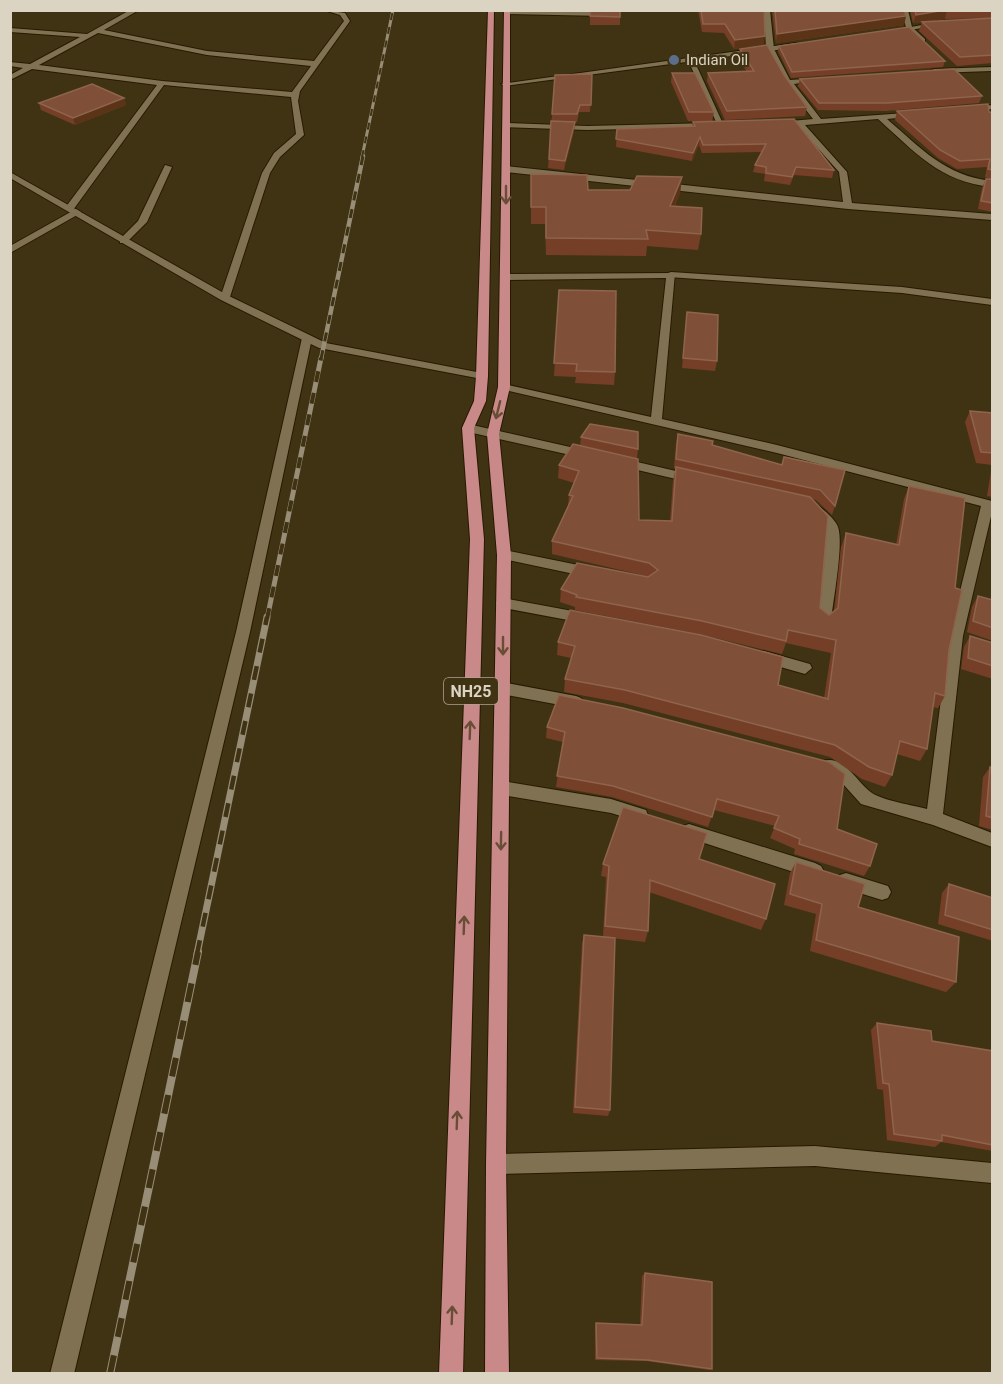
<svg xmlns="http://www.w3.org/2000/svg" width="1003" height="1384" font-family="Roboto,sans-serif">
<rect width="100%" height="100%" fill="#403314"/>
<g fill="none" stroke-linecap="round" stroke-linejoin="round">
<defs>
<g id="service">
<polygon points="507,11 604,12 607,14 604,16 505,14"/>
<polygon points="671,272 902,287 992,299 992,305 902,293 668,277 668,273"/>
</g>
<g id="minor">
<path d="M130 10H139L104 30 207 51 314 61 344 21 340 15 324 10 345 13 350 21 300 91 298 101 304 135 280 157 270 173 229 300 220 298 262 173 274 153 296 134 291 97 164 85 73 210 70 211 65 208 157 85 32 69 10 80V75L23 68 10 66V62L30 64 80 37 10 32V28L87 34ZM98 33 207 55 311 66 292 92 162 81 39 65Z"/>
<path d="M764 10H770L774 49 790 80 818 78 822 80 794 84 821 119 920 112 921 114 917 116 887 119C921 148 945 176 992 181V187C940 182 915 152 878 119L805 125 847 172 852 203 992 214V220L848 209 506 172 502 169 506 166 843 202 839 172 797 125 779 126 775 124 779 122 813 119 784 82 766 49Z"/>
<polygon points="902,10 908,10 912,27 925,39 925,43 919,43 906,28"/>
<polygon points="687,58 694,60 724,126 717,124"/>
<polygon points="992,67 992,71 934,73 930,71 934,69"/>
<polygon points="992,105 992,109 968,111 964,109"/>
<polygon points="506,123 587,126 713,123 717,125 713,127 587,130 503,127 503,123"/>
<polygon points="165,165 172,167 147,222 126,243 120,243 120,239 138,221"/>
<polygon points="76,209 81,212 79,214 10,253 10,246"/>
<path d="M675 273 662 419 777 445 992 501V512L963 636 943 814 992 833V847L933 825 861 804 843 784 823 771 821 766 823 761C844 754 858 784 872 793 884 801 913 805 927 809L949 636 981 506 777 453 500 389 498 387 504 384 651 417 666 278 506 280 501 277 506 274Z"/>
<polygon points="307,335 312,338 250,632 74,1374 50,1374 236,632 302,338"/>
<polygon points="468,424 588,451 594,455 588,459 464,431 462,428"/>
<polygon points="620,458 693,475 699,479 693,483 616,465 616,459"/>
<path d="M815 505C822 507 836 520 838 527 844 543 833 602 831 621L824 626 817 621 826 539V528L809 509Z"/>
<polygon points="504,550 593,568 600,573 593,578 499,558 497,555 499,552"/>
<polygon points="503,598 589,614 596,619 589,624 498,607 496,603 498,599"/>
<polygon points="764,651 810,664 812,668 805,674 759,661 757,657"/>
<polygon points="502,682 576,696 581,698 584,702 581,706 576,708 502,694 497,692 495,688 497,684"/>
<polygon points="502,781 611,799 646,810 648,815 646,820 640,822 611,813 502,795 496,793 494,788 496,783"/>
<polygon points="689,824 815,863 821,866 824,871 821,876 815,879 683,836 681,831 683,826"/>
<polygon points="846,873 888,886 891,892 888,898 882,900 840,887 837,881 840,875"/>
<polygon points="815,1146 992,1163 992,1183 815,1166 496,1174 489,1171 486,1164 489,1157 496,1154"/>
</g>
<g id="tertiary">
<polygon points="939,22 941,25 891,33 888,31"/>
<polygon points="796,43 799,47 505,86 501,84"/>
<polygon points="10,172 229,296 326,343 482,373 488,376 482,379 319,348 221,300 10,178"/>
</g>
<g id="primary">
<polygon points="488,10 494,10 488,376 486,401 474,428 484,539 463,1374 439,1374 470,539 462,428 474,401 476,376"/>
<polygon points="504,10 510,10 510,387 499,434 511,555 506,1164 509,1374 485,1374 486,1164 497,555 487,434 498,387"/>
</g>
</defs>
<!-- service casing -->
<use href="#service" stroke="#271a00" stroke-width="2"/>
<!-- minor casing -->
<use href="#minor" stroke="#271a00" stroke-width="2"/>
<!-- tertiary casing -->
<use href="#tertiary" stroke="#271a00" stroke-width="2"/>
<!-- primary casing -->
<use href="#primary" stroke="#271a00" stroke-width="2"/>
<!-- service -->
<use href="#service" fill="#7f7151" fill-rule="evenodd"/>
<!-- minor -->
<use href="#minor" fill="#7f7151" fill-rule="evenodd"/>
<!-- tertiary -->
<use href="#tertiary" fill="#7f7151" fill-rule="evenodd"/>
<!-- primary -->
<use href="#primary" fill="#c88988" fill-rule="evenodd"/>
<defs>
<polyline id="rail-far4" points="362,157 393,10"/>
<polyline id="rail-far3" points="321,359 363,156"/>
<polyline id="rail-far2" points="267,619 321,358"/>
<polyline id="rail-far1" points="197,954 267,617"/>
<polyline id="rail" points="110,1374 198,952"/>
</defs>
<!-- rail-far4 casing -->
<use href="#rail-far4" stroke="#988e77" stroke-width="3"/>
<!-- rail-far3 casing -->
<use href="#rail-far3" stroke="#988e77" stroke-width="4.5"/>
<!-- rail-far2 casing -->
<use href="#rail-far2" stroke="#988e77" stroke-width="5"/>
<!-- rail-far1 casing -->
<use href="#rail-far1" stroke="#988e77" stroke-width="7"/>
<!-- rail casing -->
<use href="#rail" stroke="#988e77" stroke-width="8"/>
<!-- rail-far4 -->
<use href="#rail-far4" stroke="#403314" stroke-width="2" stroke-dasharray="7" stroke-linecap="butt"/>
<!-- rail-far3 -->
<use href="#rail-far3" stroke="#403314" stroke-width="3" stroke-dasharray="9" stroke-linecap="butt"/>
<!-- rail-far2 -->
<use href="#rail-far2" stroke="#403314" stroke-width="4" stroke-dasharray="11" stroke-linecap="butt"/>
<!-- rail-far1 -->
<use href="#rail-far1" stroke="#403314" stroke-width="4.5" stroke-dasharray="14" stroke-linecap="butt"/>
<!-- rail -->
<use href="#rail" stroke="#403314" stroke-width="6" stroke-dasharray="19" stroke-linecap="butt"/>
</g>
<!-- wall -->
<g fill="#753f27">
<polygon points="590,10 620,17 620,25 590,25"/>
<polygon points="698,10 764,10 764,44 734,49 724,33 702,32"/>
<polygon points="772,10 904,10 906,16 904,25 776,43"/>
<polygon points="910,10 993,10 993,63 957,66 919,31 922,22 992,18 945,19 913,23"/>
<polygon points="779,46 945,61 943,67 791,78 778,51"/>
<polygon points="740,49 784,75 807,107 805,116 725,120 707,81 708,73 747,72 738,57"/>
<polygon points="672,73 714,112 712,121 688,121 671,82"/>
<polygon points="592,74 590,112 579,112 577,122 561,122 574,131 564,170 548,168 555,75"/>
<polygon points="800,79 982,96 979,103 885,111 818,110 798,86"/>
<polygon points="124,98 126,105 75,125 41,110 39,103"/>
<polygon points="897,111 993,113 993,212 978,209 982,188 986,179 990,179 985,177 987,167 957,169 938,158 895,120"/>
<polygon points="794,119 834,170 832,178 794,175 790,185 764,181 765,174 753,172 755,165 762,152 702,153 699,145 692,161 616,147 617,129 692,126 693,122"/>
<polygon points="531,174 588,190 630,190 682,177 680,193 675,206 701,234 698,250 647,246 646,256 546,255 545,224 531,224"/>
<polygon points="559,290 615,372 614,385 575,383 576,377 554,376"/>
<polygon points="687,312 717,361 715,371 682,368"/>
<polygon points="970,411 993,413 993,497 987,496 992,465 976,463 965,422"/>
<polygon points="678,434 712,445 782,465 784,457 835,506 832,515 816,500 812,499 820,608 829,615 834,611 841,547 846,533 896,545 904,499 909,486 955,588 945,696 938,708 933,707 927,749 920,761 897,754 892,775 885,787 862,779 830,757 623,703 564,692 565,679 571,658 557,655 558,642 778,685 824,698 831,653 786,643 782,654 699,634 575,610 575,607 560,602 561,589 648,577 646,576 552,554 552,541 568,507 569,495 574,483 558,478 559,465 580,446 581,437 638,449 637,458 639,520 670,521 673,480 676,468 674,468 676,443"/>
<polygon points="978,596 993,600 993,641 967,632 972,607"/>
<polygon points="970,636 993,643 993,679 961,669 964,647"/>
<polygon points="559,695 837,829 870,866 864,876 794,854 795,849 770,838 775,826 714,810 708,827 612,797 556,787 563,742 546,738 547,727"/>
<polygon points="990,767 993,768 993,830 979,826 983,777"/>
<polygon points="699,859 766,919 761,930 649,892 648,931 645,942 603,937 606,877 601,876 603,864"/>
<polygon points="796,862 858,907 956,982 946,992 810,951 816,914 784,905 790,873"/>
<polygon points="949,884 992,898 993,897 993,941 938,924 942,893"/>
<polygon points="584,935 610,1110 608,1116 573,1113 582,943"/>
<polygon points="877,1023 932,1041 993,1051 993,1151 941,1142 935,1147 887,1140 883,1090 877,1089 871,1030"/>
<polygon points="645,1273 712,1369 709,1370 646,1361 595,1360 595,1325 596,1323 640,1325 642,1276"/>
</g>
<!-- shaded-wall -->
<g fill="#5b3418">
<polygon points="947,10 945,19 913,23 916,15"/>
<polygon points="906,16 904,25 776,43 777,34"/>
<polygon points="765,36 764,44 734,49 735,40"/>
<polygon points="124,98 126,105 75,125 73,118"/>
<polygon points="575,122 574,131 564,170 565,161"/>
<polygon points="700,137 699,145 692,161 693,153"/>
<polygon points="682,177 680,193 668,222 670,206"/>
</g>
<!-- building -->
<g fill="#804f38" stroke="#8e644d" stroke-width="1.5">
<polygon points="590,10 620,10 620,17 590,16"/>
<polygon points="701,10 764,10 765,36 735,40 725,24 703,24"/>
<polygon points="775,10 904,10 906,16 777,34"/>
<polygon points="915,10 945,10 916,15"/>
<polygon points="993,18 993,55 960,57 922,22"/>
<polygon points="909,27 945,61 792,72 779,46"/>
<polygon points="767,45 784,75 807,107 727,111 708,73 754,71 740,49"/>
<polygon points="954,69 982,96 887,103 819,103 800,79"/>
<polygon points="672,73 695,73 714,112 689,112"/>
<polygon points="592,74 591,105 580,105 577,114 552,114 555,75"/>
<polygon points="92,84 124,98 73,118 39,103"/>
<polygon points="988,104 989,112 993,113 993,170 988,169 990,159 960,161 940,150 897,111"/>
<polygon points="794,119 834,170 796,167 792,177 766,173 766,167 755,165 766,144 703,145 700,137 693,153 616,139 617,129 695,126 693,122"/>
<polygon points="551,121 575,122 565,161 549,159"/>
<polygon points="531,174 587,175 588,190 630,190 637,176 682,177 670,206 702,208 701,234 646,230 648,239 546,238 546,207 531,207"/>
<polygon points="986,179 993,179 993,203 981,201"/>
<polygon points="559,290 616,291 615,372 576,371 577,364 554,363"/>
<polygon points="687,312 718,315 717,361 683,358"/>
<polygon points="970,411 993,413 993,453 981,452"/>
<polygon points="590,424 638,432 638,449 581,437"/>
<polygon points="678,434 713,441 712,445 782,465 784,457 845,470 835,506 820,490 676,459"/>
<polygon points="573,444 638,459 639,520 672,521 676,467 810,497 828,516 820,608 829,615 838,608 846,533 899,545 909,486 965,498 955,588 962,590 949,650 945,696 935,693 927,749 900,741 892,775 869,767 835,745 625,690 565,679 575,646 558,642 570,610 701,635 783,657 778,685 828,699 836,640 788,630 786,641 702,621 576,597 577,595 561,589 577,563 648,577 658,570 649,563 552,541 573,496 569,495 579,471 559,465"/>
<polygon points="978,596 993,600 993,628 973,621"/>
<polygon points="970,636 993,643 993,666 968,658"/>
<polygon points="559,695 623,708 829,762 845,774 837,829 877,844 870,866 799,844 800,839 774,828 779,816 717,799 712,817 613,786 557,776 565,732 547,727"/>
<polygon points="990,767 993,768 993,818 986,816"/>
<polygon points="623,807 707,833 699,859 775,884 766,919 650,880 648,931 605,926 609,866 603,864"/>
<polygon points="796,862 865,884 858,907 959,937 956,982 816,940 822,904 790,894"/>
<polygon points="949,884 993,898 993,930 945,915"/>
<polygon points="584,935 615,938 610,1110 575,1107"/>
<polygon points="877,1023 931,1031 932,1041 993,1051 993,1145 942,1135 942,1141 894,1134 889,1084 883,1083"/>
<polygon points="645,1273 712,1282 712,1369 648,1360 597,1358 596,1323 642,1325"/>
</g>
<!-- one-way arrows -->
<defs><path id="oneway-shaft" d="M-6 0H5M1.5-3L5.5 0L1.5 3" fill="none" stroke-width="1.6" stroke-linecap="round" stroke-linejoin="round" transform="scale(1.5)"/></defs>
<g stroke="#694d37">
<use href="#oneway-shaft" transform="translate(506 195) rotate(90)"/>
<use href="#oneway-shaft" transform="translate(498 410) rotate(104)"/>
<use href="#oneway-shaft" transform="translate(503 646) rotate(90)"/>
<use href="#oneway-shaft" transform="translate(470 730) rotate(-88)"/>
<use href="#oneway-shaft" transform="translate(501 841) rotate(91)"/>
<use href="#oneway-shaft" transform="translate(464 925) rotate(-88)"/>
<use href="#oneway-shaft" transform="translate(457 1120) rotate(-88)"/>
<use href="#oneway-shaft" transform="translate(452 1315) rotate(-88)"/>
</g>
<!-- markers -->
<circle fill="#5c6f8a" stroke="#403314" stroke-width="2" cx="674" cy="60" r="6"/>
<g text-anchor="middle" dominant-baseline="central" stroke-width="4.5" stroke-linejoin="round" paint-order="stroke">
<!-- far-poi labels -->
<g font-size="15" fill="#dcd4c3" stroke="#403314" text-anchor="start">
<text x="686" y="60">Indian Oil</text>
</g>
<!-- shield labels -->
<rect fill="#403314" stroke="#ada48e" stroke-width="1.5" x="444" y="678" width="54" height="26" rx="4.5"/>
<g font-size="16" font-weight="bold" fill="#dcd4c3">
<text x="471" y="691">NH25</text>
</g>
</g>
<!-- border -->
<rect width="1003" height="1384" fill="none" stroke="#dcd4c3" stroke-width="24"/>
</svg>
